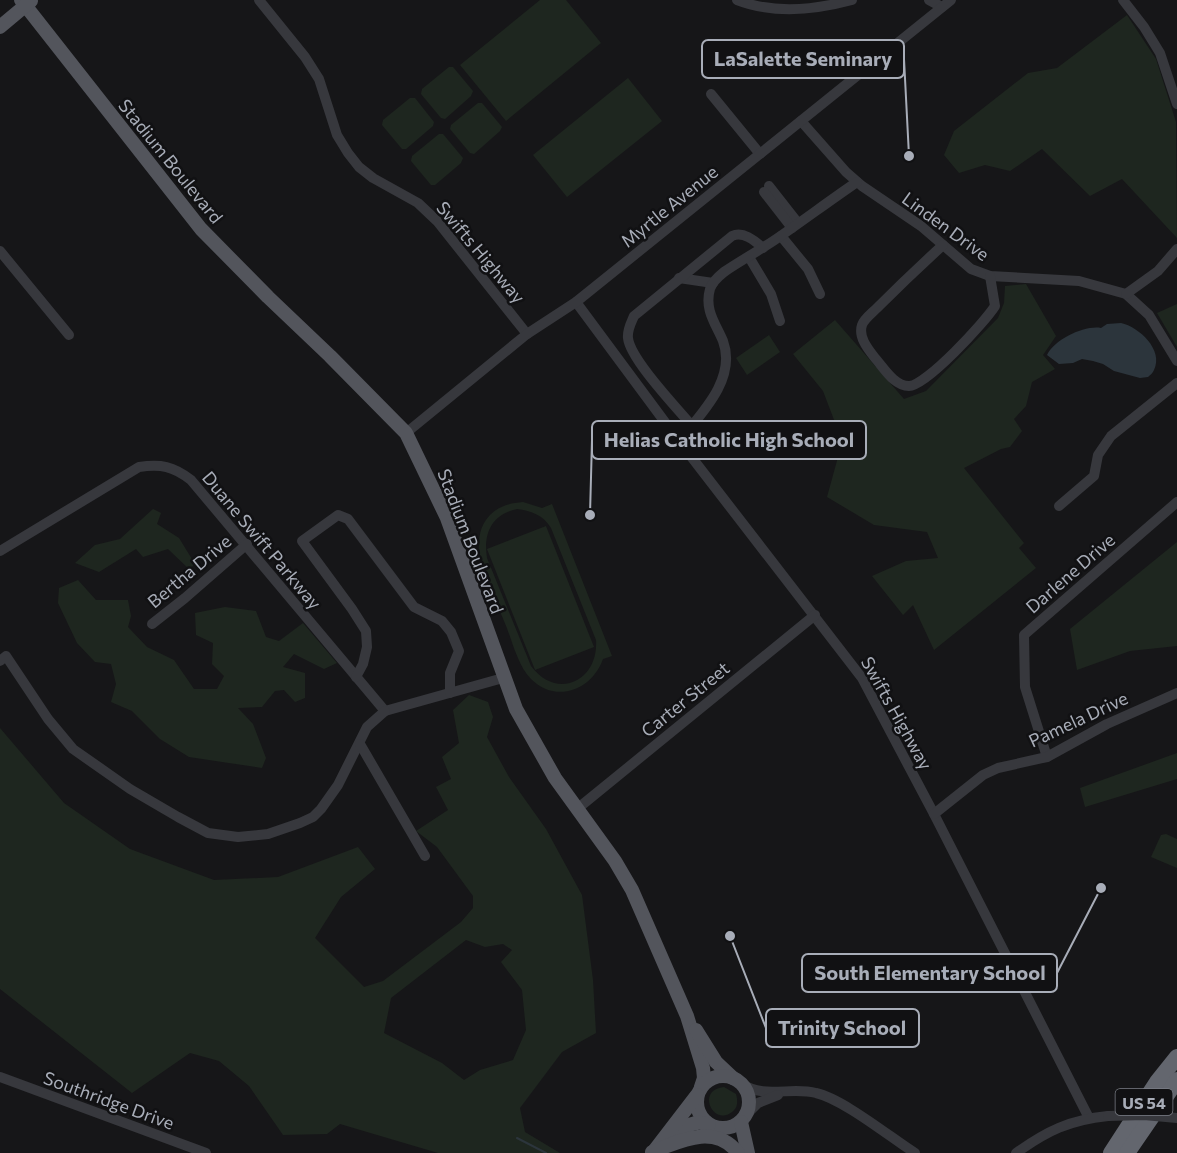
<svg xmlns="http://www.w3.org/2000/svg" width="1177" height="1153" font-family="Commissioner,sans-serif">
<rect width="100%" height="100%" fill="#161618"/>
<!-- green -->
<g fill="#1e261f" fill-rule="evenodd">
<polygon points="540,0 566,0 601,43 506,121 460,65"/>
<polygon points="1127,15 1156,59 1176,122 1177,238 1122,179 1090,196 1042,149 1010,171 985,165 959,173 944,155 954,131 1028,73 1057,68"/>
<polygon points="449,67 453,67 473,91 471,96 445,119 441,118 421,94 422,89"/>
<polygon points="628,78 662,121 567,197 533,155"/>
<polygon points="410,98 415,98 434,122 433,126 406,149 402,149 382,125 383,120"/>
<polygon points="478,103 482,103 502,127 500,131 474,154 470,153 450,129 451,125"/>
<polygon points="439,134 443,134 463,158 461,163 435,185 431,185 411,161 412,156"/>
<polygon points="1026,284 1056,336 1043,355 1055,369 1032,382 1026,406 1014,419 1022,431 1010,447 1001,449 964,468 1024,543 1019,548 1036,568 934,650 913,605 903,615 872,576 906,561 938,558 927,532 874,525 827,497 838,457 836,425 823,391 793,354 835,320 904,399 926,391 998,318 1004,303 1005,286"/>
<polygon points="1177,304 1177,347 1157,313"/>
<polygon points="769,335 780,352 747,375 736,358"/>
<path d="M523 502 542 508 552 504 612 656 603 659C592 690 556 704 531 679 517 665 512 639 504 621 493 592 463 543 490 515 499 506 510 503 523 502ZM517 509C532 511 543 515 551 528L596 640C599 681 557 701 531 666L487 558C483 533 492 514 517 509Z"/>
<polygon points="153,509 161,513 157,524 179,538 195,564 189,569 168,549 143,557 136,549 99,572 75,563 95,545 120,539"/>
<polygon points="546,526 594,647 535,670 487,549"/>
<polygon points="1177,542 1177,646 1130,651 1077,670 1070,629"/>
<polygon points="78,580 96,600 128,600 131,616 128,627 147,647 174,660 194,689 217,689 224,676 212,664 213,643 196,635 195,613 225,607 256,611 266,637 279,641 303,623 337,663 324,669 294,654 283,667 305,673 305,698 295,702 284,690 275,691 262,707 238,708 253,724 266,758 262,768 189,757 160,739 132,711 111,702 116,684 111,664 95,662 77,643 58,603 59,588"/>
<path d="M469 695 488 702 493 717 487 737 509 777 546 829 582 895 593 980 596 1033 562 1052 520 1108 525 1132 560 1153H438L340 1124 327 1134 283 1135 249 1086 219 1061 190 1053 132 1093 0 989V728L64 803 130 849 214 880 278 877 358 847 375 869 341 897 315 938 364 987 383 981 461 922 473 908V896L437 847 416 831 448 810 436 787 451 779 442 757 459 743 453 710ZM466 940 485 947 503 944 512 950 501 962 522 990 526 1030 513 1060 480 1070 464 1080 442 1063 384 1033 391 998Z"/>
<polygon points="1177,753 1177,779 1085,807 1080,788"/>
<polygon points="1166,834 1177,839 1177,868 1151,857 1161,835"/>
<path d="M724 1087 736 1094C738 1101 738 1108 732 1112 714 1127 695 1090 724 1087Z"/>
</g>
<!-- water -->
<path fill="#2c353c" d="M1121 323C1139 327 1164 350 1154 370 1153 373 1150 375 1148 377L1140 378 1114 371 1103 364 1093 361 1082 359 1073 363 1059 364 1047 355C1055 339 1085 325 1101 328L1107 324Z"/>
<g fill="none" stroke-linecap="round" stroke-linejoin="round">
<!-- stream -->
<polyline stroke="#2c353c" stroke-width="2" points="517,1138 546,1153"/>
<!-- minor -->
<g stroke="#37383d" stroke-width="10">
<polyline points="259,0 305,57 319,79 337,135 348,153 359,167 373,178 418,203 437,221 527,334"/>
<path d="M737 0C773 14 815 10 852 0"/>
<polyline points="929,0 942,7"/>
<polyline points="1123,0 1144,27 1160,53 1177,104"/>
<polyline points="711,94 760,154"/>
<polyline points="801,121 846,172 862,186 921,226 971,269 990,276 1079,281 1126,294 1149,315 1177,361"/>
<polyline points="769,186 798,223"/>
<polyline points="764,192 792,228"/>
<polyline points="781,236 808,269 820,294"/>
<path d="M943 245C920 266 898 287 877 308 872 313 864 319 862 325 858 337 868 349 875 358 884 368 894 386 909 386 926 386 985 322 995 306L990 276"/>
<polyline points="0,251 69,335"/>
<polyline points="749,257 771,294 780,321"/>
<polyline points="679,278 713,283"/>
<polyline points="1126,294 1158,271 1177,249"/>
<polyline points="576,302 676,437 862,678 934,814 1089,1118"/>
<path d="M692 426C677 408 630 359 628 338 627 330 631 323 634 316L732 236C743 231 754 240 763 248"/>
<polyline points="406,433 527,334 576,302 951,0"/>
<path d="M679 441C701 414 737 379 723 341 716 324 704 310 710 289 712 282 719 276 724 272 743 259 764 248 782 235 808 217 832 199 857 182"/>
<polyline points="1059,506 1094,476 1098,455 1111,436 1177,383"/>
<path d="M0 551 139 467C161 464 173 466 191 480L385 711 503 678"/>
<polyline points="152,624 185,598 247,544"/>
<polyline points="0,661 6,656 48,719 73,749 130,789 178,817 208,833 238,837 268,834 300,823 313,817 321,809 338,785 367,727 385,711"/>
<polyline points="356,677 363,664 367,647 366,631 352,609 302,541 338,515 348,519 414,607 442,621 451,632 459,651 450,673 450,693"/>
<polyline points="360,744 425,856"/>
<polyline points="1047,757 1025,687 1024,635 1177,502"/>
<polyline points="577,809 815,615"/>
<polyline points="934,814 983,775 998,768 1047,757 1107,724 1177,693"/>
<polyline points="0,1077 206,1153"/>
<path d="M740 1083C766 1100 789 1086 816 1093 843 1099 890 1137 915 1153"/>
<polyline points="746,1115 758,1103 778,1095"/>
<path d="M1016 1153C1047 1131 1069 1120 1108 1116"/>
</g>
<!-- major -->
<g stroke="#53555c" stroke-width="14">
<polyline points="21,0 201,229 268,297 330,356 406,433 447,518 516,709 555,778 615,861 632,890 687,1016 703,1068 704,1078 701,1087"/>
<polyline points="0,27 31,1"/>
<polyline points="696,1030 716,1062 733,1078"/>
<circle cx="723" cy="1102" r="26"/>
<polyline points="741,1122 748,1153"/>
<path d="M672 1137C682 1128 695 1118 709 1125"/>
<polyline points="654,1151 697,1095"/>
<path d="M652 1152C680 1141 715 1123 738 1153"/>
</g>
<!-- highway -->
<g stroke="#63666e" stroke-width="16">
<polyline points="1111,1153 1157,1082 1177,1057"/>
<polyline points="1127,1153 1177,1080"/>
</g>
<!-- minor-bridge -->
<polyline stroke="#37383d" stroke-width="10" points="1108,1116 1144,1115 1177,1118"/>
</g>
<g text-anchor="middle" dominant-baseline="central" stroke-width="5" stroke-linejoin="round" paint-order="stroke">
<!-- shield labels -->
<rect fill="#111113" stroke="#7b7e86" stroke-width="1.5" x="1115.5" y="1089" width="57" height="26" rx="4.5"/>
<g font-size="16" font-weight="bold" fill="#a8adb8">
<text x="1144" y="1102">US 54</text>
</g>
<!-- street labels -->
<g font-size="18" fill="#a8adb8" stroke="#111113">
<text transform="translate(171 161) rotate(51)">Stadium Boulevard</text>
<text transform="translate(669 206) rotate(-39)">Myrtle Avenue</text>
<text transform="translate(946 226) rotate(36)">Linden Drive</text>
<text transform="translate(481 252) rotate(50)">Swifts Highway</text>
<text transform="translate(262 540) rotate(50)">Duane Swift Parkway</text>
<text transform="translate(471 541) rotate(69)">Stadium Boulevard</text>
<text transform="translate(189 571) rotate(-40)">Bertha Drive</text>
<text transform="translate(1070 573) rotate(-41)">Darlene Drive</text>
<text transform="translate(685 699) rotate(-39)">Carter Street</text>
<text transform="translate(897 713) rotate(61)">Swifts Highway</text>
<text transform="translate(1078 719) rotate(-25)">Pamela Drive</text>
<text transform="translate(109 1100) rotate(20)">Southridge Drive</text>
</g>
</g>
<!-- callouts -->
<path fill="none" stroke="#a8adb8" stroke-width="2" d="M909 156L904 59M590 515L592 440M1101 888L1057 973M730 936L766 1028"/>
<g fill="#a8adb8" stroke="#111113" stroke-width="2">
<circle cx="909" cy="156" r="6"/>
<circle cx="590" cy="515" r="6"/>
<circle cx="1101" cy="888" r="6"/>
<circle cx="730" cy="936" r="6"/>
</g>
<g fill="#111113" stroke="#a8adb8" stroke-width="2">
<rect x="702" y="40" width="202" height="38" rx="6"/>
<rect x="592" y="421" width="274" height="38" rx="6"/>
<rect x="802" y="954" width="255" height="38" rx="6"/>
<rect x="766" y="1009" width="153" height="38" rx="6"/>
</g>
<g font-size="20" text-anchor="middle" font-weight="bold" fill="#a8adb8">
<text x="803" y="66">LaSalette Seminary</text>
<text x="729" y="447">Helias Catholic High School</text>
<text x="930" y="980">South Elementary School</text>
<text x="842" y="1035">Trinity School</text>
</g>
</svg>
